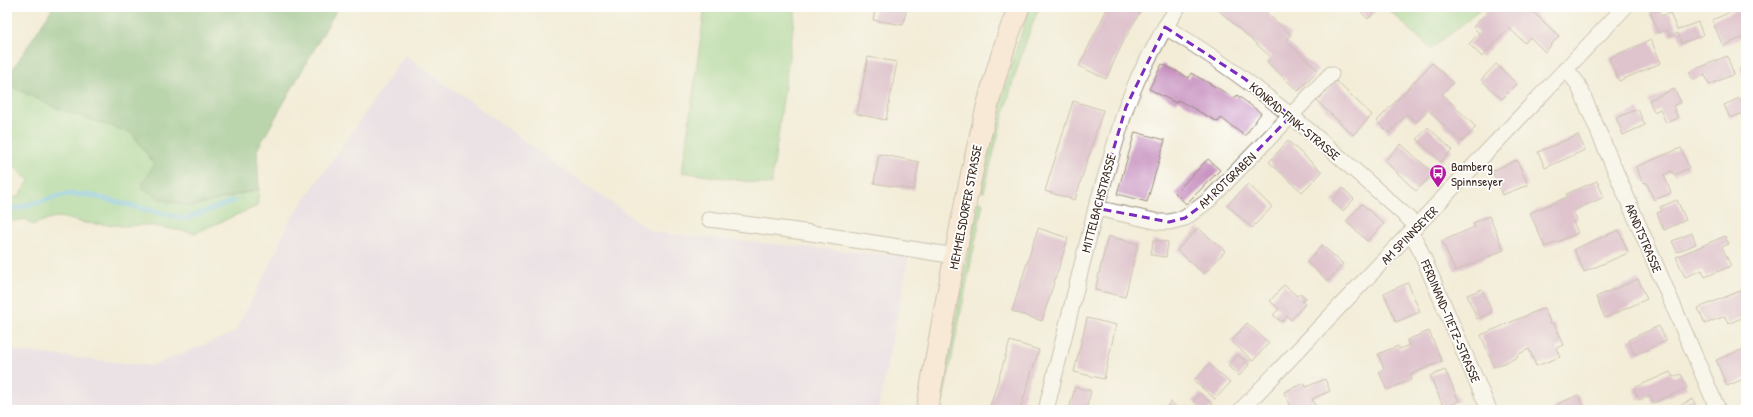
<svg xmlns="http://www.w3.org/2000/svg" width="1753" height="417" font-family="'Patrick Hand',sans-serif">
<rect width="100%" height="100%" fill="#fff"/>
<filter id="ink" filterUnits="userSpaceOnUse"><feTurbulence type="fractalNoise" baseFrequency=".025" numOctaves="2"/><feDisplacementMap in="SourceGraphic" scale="8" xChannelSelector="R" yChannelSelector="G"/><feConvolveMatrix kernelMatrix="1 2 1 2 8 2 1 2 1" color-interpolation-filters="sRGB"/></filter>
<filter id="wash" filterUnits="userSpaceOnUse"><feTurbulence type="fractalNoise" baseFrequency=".012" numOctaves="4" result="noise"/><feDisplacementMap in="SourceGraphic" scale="16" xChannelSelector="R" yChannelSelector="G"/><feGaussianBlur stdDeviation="0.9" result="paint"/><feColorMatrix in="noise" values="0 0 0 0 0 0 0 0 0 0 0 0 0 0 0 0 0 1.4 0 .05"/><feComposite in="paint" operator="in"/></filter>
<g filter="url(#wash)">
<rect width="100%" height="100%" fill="#f3edd8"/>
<!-- built -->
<polygon fill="#e2d4f3" points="405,55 652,232 909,257 878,410 7,410 7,350 151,366 234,333 270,265 287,225"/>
<!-- green -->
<g fill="#91d38a" stroke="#667e54">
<polygon points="705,7 796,7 771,185 682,172"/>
<path d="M1030 7H1039C1015 67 999 129 984 192L980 191C993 129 1009 68 1030 7Z"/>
<polygon points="1386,7 1484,7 1431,49"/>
<polygon points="7,84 56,108 132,133 154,164 190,207 259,189 257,206 195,233 147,225 124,226 85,223 60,217 51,218 32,225 26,219 7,222 7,200 19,196 29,181 9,161 7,161"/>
<polygon points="978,201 983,203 941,410 938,410"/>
</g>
<!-- forest -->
<polygon fill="#74b576" stroke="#58704a" points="53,7 335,7 336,11 257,150 259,189 190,207 160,199 141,187 154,164 132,133 56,108 7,84 7,78"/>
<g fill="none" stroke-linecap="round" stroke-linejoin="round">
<!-- stream -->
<polyline stroke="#68c3e6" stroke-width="5" points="7,211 67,194 89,195 185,219 233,201"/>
</g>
<g id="blocks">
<!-- building -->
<g fill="#c792c0">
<polygon points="876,7 907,7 903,25 873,20"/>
<polygon points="1108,7 1143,7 1124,40 1106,79 1079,66"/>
<polygon points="1215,7 1260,7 1291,35 1286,41 1318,70 1298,91 1267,62 1271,57"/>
<polygon points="1356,7 1380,7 1368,19"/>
<polygon points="1492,7 1528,7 1559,36 1545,52 1530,37 1525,43 1509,28 1482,57 1469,44 1479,33 1473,27"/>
<polygon points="1743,7 1746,7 1746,36 1723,46 1712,20"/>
<polygon points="1658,9 1661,16 1670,13 1677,30 1698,22 1703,35 1682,43 1678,33 1670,36 1667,30 1659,33 1650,12"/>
<polygon points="1651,40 1661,63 1619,81 1609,58"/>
<polygon points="1727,56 1734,74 1709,85 1705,75 1693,80 1689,72"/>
<polygon points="868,57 897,62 886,120 857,114"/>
<polygon points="1432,63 1453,83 1442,94 1476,127 1462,142 1428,110 1416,122 1407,114 1389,133 1377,121"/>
<polygon points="1162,64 1189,78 1191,73 1235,98 1237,95 1261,113 1245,136 1221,118 1218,122 1178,100 1176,103 1149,89"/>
<polygon points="1496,64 1517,84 1502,99 1481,80"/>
<polygon points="1746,66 1746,82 1740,68"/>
<polygon points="1336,81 1372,115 1353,135 1317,101"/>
<polygon points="1674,89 1681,102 1673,106 1678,118 1666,123 1660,109 1654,112 1649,100"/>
<polygon points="1740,98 1746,112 1730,118 1724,105"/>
<polygon points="1073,101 1103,110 1075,200 1045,191"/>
<polygon points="1638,109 1645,125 1623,135 1616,118"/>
<polygon points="1428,127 1452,150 1441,162 1417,139"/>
<polygon points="1135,132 1165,140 1147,202 1117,194"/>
<polygon points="1578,135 1585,150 1545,168 1538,152"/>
<polygon points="1288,141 1322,172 1302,192 1269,162"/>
<polygon points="1401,144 1433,173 1416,191 1385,161"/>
<polygon points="1681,148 1689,168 1674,175 1672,171 1664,175 1671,193 1654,200 1646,182 1643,183 1636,167"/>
<polygon points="879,154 919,162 914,190 874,183"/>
<polygon points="1208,159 1220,170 1186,204 1175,193"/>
<polygon points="1517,160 1528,185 1502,195 1492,171"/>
<polygon points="1597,181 1604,197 1573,211 1577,220 1573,222 1578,233 1545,247 1530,213 1567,197 1566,194"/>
<polygon points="1248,184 1272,207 1252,228 1227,205"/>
<polygon points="1343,188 1354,199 1343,211 1332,201"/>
<polygon points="1677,200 1686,220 1664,230 1657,213 1662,211 1660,207"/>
<polygon points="1362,204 1384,224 1367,241 1346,221"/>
<polygon points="1489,216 1504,250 1455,271 1442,241 1475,227 1473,223"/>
<polygon points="1038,228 1068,238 1042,321 1012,311"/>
<polygon points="1198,228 1225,251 1204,274 1177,250"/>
<polygon points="1619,230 1628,253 1584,272 1574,249"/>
<polygon points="1692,233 1696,244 1677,252 1672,241"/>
<polygon points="1108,236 1138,244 1125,297 1095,290"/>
<polygon points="1725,236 1729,244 1722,247 1731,266 1705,277 1702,270 1685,277 1676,257"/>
<polygon points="1153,240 1168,242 1166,257 1151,255"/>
<polygon points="1322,245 1343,264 1328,281 1307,262"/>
<polygon points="1638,279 1647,299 1605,318 1596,297"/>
<polygon points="1408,283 1420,312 1396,322 1384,293"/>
<polygon points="1284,285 1297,296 1300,293 1306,298 1302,301 1305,304 1291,320 1287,316 1282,322 1273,315 1279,309 1270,301"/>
<polygon points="1482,289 1492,312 1477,319 1467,295"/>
<polygon points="1745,289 1746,316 1728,324 1725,316 1705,324 1698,308"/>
<polygon points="1544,308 1551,324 1554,323 1564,345 1556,348 1560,357 1536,366 1529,349 1517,355 1518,357 1494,367 1481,335"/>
<polygon points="1087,318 1116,325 1104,379 1074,372"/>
<polygon points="1247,323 1269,343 1253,361 1231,341"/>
<polygon points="1659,326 1666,341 1635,355 1628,340"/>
<polygon points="1429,331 1442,361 1410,375 1412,379 1387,390 1379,372 1384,369 1378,354 1398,346 1400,349 1409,345 1407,340"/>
<polygon points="1010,341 1039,350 1032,371 1020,410 989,410"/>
<polygon points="1746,348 1746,378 1727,386 1716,360"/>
<polygon points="1238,355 1249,365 1239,376 1228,366"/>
<polygon points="1209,364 1230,383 1215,399 1194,381"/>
<polygon points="1445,370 1459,401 1444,408 1430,376"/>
<polygon points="1670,372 1673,377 1681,374 1687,388 1653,403 1650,395 1639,400 1634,388"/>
<polygon points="1325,379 1330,391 1312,399 1317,410 1291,410 1284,392 1304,383 1306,387"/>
<polygon points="1075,387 1091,391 1086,410 1069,410"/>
<polygon points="1200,393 1213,405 1208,410 1203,410 1193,401"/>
<polygon points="1578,395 1585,410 1556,410 1554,406"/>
<polygon points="1693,399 1697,410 1677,410 1676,407"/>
<polygon points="1171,402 1180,410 1164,410"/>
</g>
</g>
</g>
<g filter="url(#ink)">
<use href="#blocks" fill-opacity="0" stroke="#978c7b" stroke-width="1"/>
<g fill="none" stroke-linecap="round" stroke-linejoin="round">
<defs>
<g id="street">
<path d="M1165 27C1258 81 1337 154 1417 226"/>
<polyline points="1566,69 1578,84 1718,410"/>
<polyline points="1096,208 1159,222 1169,222 1185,218 1209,200 1331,74"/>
<polyline points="709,219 811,233 955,256"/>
<polyline points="1410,233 1417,243 1489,410"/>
<polyline points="1046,410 1096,208 1126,107 1139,76 1165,27 1178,7"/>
<polyline points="1241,410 1625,7"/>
</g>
<path id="secondary" d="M927 410C940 334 954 257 970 181 983 122 996 63 1019 7"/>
</defs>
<!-- street casing -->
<use href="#street" stroke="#978c7b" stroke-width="17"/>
<!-- secondary casing -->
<use href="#secondary" stroke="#978c7b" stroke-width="23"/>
<!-- street -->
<use href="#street" stroke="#fff" stroke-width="15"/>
<!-- secondary -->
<use href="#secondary" stroke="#fde4d1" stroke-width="21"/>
</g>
</g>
<!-- marked area -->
<path d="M0 0H1753V417H0ZM1165 27 1245 79 1291 116 1209 200 1185 218 1169 222 1096 208 1126 107Z" fill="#f3edd8" fill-opacity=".55" fill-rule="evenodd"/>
<path fill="none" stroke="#7b2cbf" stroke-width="3" stroke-dasharray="8 5" stroke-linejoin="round" d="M1165 27 1245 79 1291 116 1209 200 1185 218 1169 222 1096 208 1126 107Z"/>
<!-- icons -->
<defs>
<symbol id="bus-pin" viewBox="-11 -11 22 30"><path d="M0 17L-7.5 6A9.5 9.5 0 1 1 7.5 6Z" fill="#b5179e" stroke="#fff"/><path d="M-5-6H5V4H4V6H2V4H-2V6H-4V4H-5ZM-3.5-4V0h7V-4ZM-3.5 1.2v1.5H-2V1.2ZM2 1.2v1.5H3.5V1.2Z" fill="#fff"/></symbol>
</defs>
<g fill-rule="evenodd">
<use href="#bus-pin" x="1428" y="163" width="20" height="27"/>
</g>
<g text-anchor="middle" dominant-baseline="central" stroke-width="3.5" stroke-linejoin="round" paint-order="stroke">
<!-- street labels -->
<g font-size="13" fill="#3b2a1e" stroke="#fff">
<text transform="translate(1295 121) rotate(40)">KONRAD-FINK-STRASSE</text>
<text transform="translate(1227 180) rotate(-44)">AM ROTGRABEN</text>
<text transform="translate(1098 203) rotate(-75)">MITTELBACHSTRASSE</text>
<text transform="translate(965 207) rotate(-79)">MEMMELSDORFER STRASSE</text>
<text transform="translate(1409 235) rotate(-46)">AM SPINNSEYER</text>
<text transform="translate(1644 238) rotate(67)">ARNDTSTRASSE</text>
<text transform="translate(1451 321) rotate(67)">FERDINAND-TIETZ-STRASSE</text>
</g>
<!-- poi labels -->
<g font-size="13" fill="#3b2a1e" stroke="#fff" text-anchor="start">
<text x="1451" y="166">Bamberg<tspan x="1451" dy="15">Spinnseyer</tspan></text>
</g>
</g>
<!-- margin -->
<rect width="1753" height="417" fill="none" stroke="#fff" stroke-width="24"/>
</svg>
